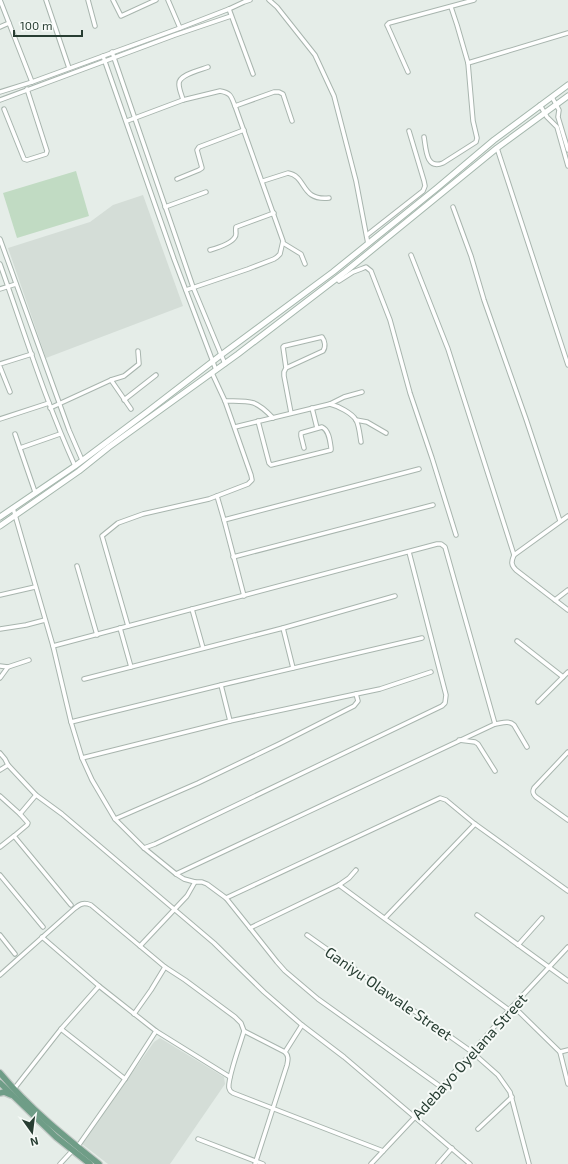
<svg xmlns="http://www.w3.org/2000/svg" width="568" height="1164" font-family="'Exo 2',sans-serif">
<rect width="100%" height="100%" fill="#e5ede8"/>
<!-- built -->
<g fill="#d4ddd7">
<polygon points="143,195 183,306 46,358 8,248 90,222 113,205"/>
<polygon points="160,1038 224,1077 225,1084 170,1164 108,1164 82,1144 154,1042"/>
</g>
<!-- green -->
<polygon fill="#c1dbc3" points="76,171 89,216 17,238 3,193"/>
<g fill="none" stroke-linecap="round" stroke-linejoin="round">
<defs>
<g id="street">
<polyline points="0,0 32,82"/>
<polyline points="46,0 69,68"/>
<polyline points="88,0 95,26"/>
<polyline points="113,0 121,16 156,0"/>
<polyline points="168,0 180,28"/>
<polyline points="269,0 277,7 315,55 334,96 356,181 368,244"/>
<polyline points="451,7 457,25 468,63"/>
<polyline points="229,9 253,74"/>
<polyline points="0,27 9,23"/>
<polyline points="112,52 193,287 225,364"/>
<polyline points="103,56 174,259 216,370"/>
<polyline points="408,72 388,27 387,25 389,23 474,0"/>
<polyline points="0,92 32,82 180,28 229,9 244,2 250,0"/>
<polyline points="552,97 559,110 558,117 568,150"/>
<polyline points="0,100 175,35 231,16"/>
<path d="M183 100C182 95 179 90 179 84 178 75 200 70 208 67"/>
<polyline points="540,105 547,117 557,127 568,166"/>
<polyline points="235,106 274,92 279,92 283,94 292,121"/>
<polyline points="4,109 24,159 27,160 46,154 47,151 27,89"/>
<path d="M127 121 183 100 220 91C231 93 231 96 235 106L283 241 280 254 277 257 274 259 248 269 186 290"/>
<path d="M424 137C426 149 426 170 443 163L476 142 477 138 473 121 468 63 568 33"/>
<polyline points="497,148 568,365"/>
<polyline points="177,179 199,170 202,168 197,150 199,147 244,130"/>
<path d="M263 181 288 173C307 176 300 201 329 198"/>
<polyline points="165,207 206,192"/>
<polyline points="453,207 471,256 484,300 526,419 560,521"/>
<polyline points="367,235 423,191 425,186 424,181 409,131"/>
<polyline points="0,239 69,430 82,460"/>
<polyline points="283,243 301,254 305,264"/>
<path d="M210 250C217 248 231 244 235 237 237 235 235 231 236 227L274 213"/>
<path d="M411 255 448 349 514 555C511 562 511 565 516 570L568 610"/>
<path d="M0 264C24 331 45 400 75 466"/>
<polyline points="337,278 339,281 353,272 361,269 366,267 371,271 390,320 410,393 432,458 456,535"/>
<polyline points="0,289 16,284"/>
<polyline points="0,364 32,354"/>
<polyline points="0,367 10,392"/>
<path d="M286 368 323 351C326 347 325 341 322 337L284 346 283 347 286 368 284 372V376L291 413"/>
<polyline points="111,380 131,409"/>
<polyline points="124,400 156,375"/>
<path d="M225 401C250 401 255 399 273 418"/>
<path d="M330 404C338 406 352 413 356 420 359 425 360 436 361 442"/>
<polyline points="50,408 111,380 124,376 139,364 138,351"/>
<polyline points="312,408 317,428"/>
<polyline points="0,419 49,403"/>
<polyline points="356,420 367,422 386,433"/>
<path d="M258 421 269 463 271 465 331 450V448C330 441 329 430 322 427L301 433V436L304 448"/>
<polyline points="235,427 330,404 344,397 362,392"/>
<polyline points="15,434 35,492"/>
<polyline points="20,448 60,434"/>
<polyline points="217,496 224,520 244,596"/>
<polyline points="13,508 53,646 71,722 82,758 92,780 115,819 144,848 176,874 184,879 195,882 202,882 207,884 226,898 250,928 277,962 285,971 318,999 441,1087"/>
<polyline points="224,520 419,469"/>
<polyline points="514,555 568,516"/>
<polyline points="233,557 433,505"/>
<polyline points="77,566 97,635"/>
<polyline points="0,595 35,587"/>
<polyline points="555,600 568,590"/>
<polyline points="192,609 203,648"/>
<polyline points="128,626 102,536 118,523 143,514 209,499 248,484 252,480 251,475 225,401 212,373"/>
<polyline points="120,628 131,667"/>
<polyline points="283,628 293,668"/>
<polyline points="0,629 26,625 45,620"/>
<polyline points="517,641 563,677"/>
<polyline points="53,646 437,544 441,544 445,547 495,724 176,874"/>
<polyline points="0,666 8,667"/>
<polyline points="0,678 8,667 29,660"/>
<polyline points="84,679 283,628 395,596"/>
<polyline points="221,685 230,721"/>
<polyline points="538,702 568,672"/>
<polyline points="71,722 221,685 422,638"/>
<path d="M495 724C502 723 509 720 514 725L527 747"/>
<polyline points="459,740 475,742 478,744 495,771"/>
<path d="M568 752 534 788C532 792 533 794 536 797L568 820"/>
<polyline points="0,753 5,759 8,765 36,795 62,814 214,943 264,992 302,1025 344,1057 470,1164"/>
<polyline points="82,758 230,721 356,694 380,689 431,672"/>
<polyline points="0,770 8,765"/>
<polyline points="0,796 20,814"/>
<polyline points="115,819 198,783 279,744 354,706 358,701 356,694"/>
<polyline points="14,836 27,825 28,823 20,814 36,795"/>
<polyline points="0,847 14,836 71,905"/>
<polyline points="144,848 155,844 442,706 445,703 446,695 409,552"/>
<polyline points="0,875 43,927"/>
<polyline points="339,885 509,1010"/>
<polyline points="226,898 440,798 446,800 475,824 568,891"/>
<polyline points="477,915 568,981"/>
<polyline points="385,918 475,824"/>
<polyline points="250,928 339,885 349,878 356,870"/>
<polyline points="0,935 15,954"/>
<polyline points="307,935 472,1052 498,1075 510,1092 529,1164"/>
<polyline points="42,937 99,986 156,1031 230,1077"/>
<polyline points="518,945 542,918"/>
<polyline points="140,946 187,896 195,882"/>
<path d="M0 975 74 909C80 904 83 902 91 905L165 967 185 980 235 1017 241 1023 244 1031 285 1052"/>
<polyline points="99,986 61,1029 125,1079"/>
<polyline points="513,1006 560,1052 568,1084"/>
<polyline points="134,1014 151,990 165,967"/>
<path d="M244 1031C241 1042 227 1079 229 1088 230 1091 230 1091 233 1093L383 1151"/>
<polyline points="560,1052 568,1050"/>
<polyline points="14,1089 61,1029"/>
<polyline points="478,1129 512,1097"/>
<polyline points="198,1139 263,1164"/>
<polyline points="78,1146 125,1079 156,1031"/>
<polyline points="60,1164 73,1150"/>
<path d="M255 1164 287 1065C288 1060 289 1056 285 1052L302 1025"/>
<polyline points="371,1164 415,1117 509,1010 568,947"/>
<polyline points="438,1164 452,1148"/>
</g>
<g id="secondary">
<polyline points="0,517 75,466 147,412 221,355 333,272 437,188 494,140 568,85"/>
<polyline points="0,526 79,471 109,447 238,354 345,272 497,148 568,96"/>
</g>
<g id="primary">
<path d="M0 1073C29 1108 64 1136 99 1164"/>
<polyline points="0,1083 56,1137 90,1164"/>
<polyline points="0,1093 4,1092 11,1095"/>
</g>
</defs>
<!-- street casing -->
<use href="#street" stroke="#a8b5ae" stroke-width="5.5"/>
<!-- secondary casing -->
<use href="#secondary" stroke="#a5b7ad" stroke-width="7"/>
<!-- primary casing -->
<use href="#primary" stroke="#c3c9c6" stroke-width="8"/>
<!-- street -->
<use href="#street" stroke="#fff" stroke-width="3.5"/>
<!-- secondary -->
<use href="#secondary" stroke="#fff" stroke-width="5"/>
<!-- primary -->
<use href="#primary" stroke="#6f9d87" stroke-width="5.5"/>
</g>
<g text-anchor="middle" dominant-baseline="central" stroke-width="4" stroke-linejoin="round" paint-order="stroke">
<!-- street labels -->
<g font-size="15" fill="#273d32" stroke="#f6faf7">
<text transform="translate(389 993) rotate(35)">Ganiyu Olawale Street</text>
<text transform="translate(469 1056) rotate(-48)">Adebayo Oyelana Street</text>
</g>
</g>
<!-- north arrow -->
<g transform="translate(32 1132) rotate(166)" stroke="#f6faf7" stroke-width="3" paint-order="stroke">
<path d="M0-3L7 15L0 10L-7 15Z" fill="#273d32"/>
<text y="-6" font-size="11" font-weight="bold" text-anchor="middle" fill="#273d32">N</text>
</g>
<!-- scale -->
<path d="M14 30v6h68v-6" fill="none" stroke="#273d32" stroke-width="2"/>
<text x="20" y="30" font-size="12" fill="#273d32" stroke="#f6faf7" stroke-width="3" paint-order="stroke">100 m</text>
</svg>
